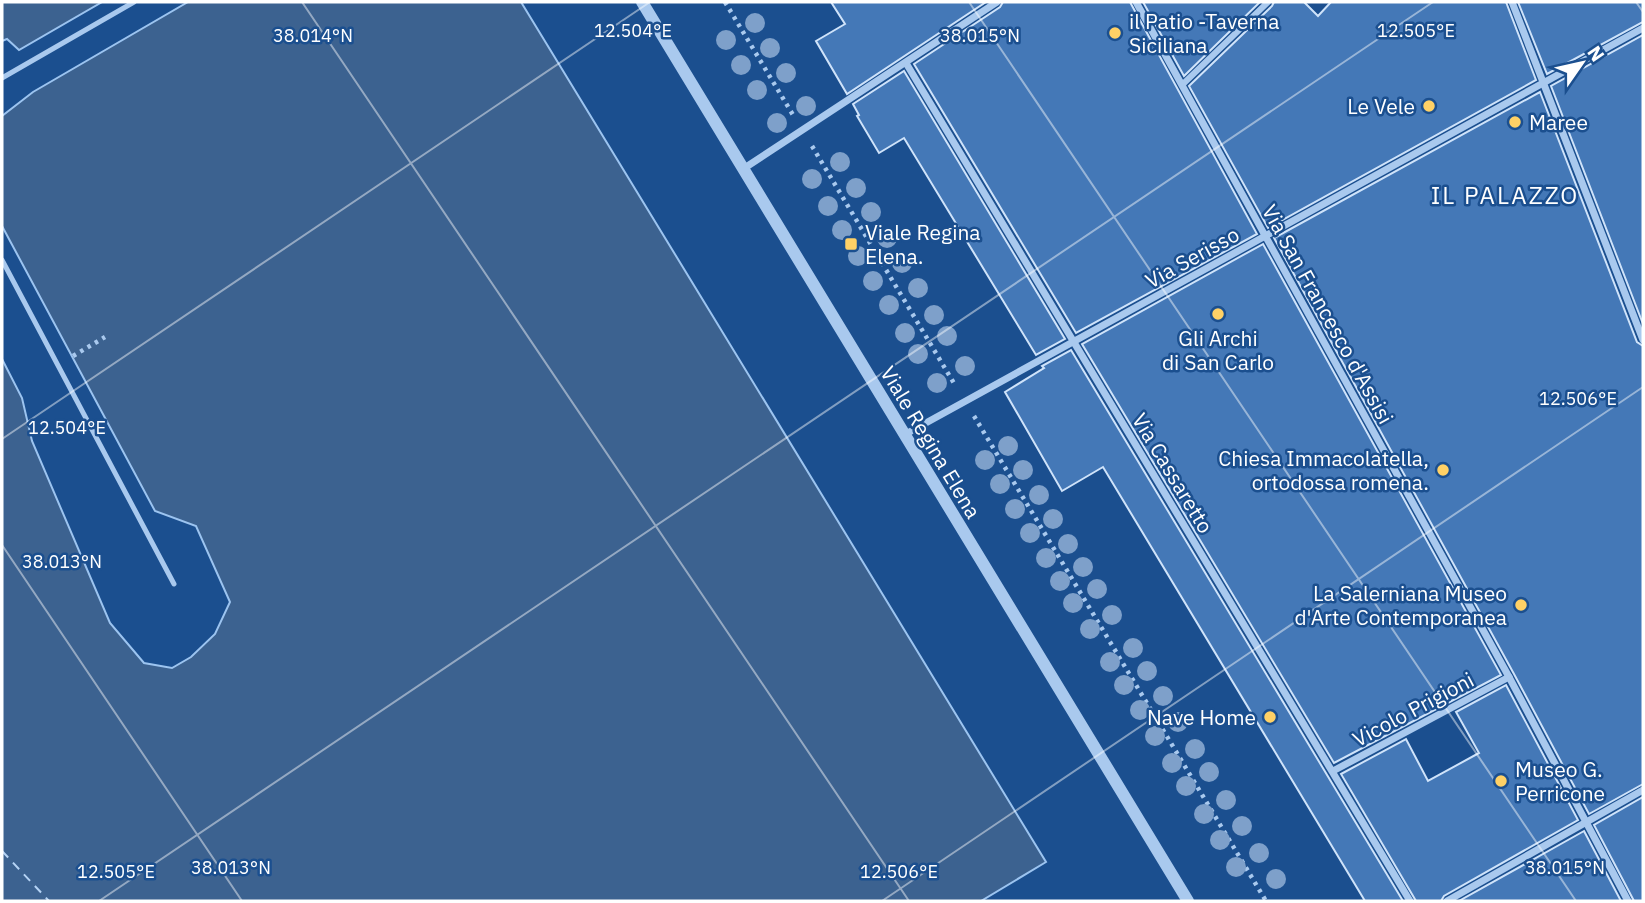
<svg xmlns="http://www.w3.org/2000/svg" width="1645" height="903" font-family="'IBM Plex Sans',sans-serif">
<rect width="100%" height="100%" fill="#1b4f8f"/>
<!-- water -->
<g fill="#3c6290" stroke="#9cc4f0" stroke-width="2">
<polygon points="2,2 102,2 19,50 7,39 2,41"/>
<polygon points="188,2 521,2 1046,862 981,901 2,901 2,359 22,398 32,441 110,623 144,663 172,668 191,657 215,634 230,602 196,526 155,511 2,226 2,116 33,92"/>
</g>
<g fill="none" stroke-linecap="round" stroke-linejoin="round">
<!-- ferry -->
<polyline stroke="#b5d3f5" stroke-width="2" stroke-dasharray="9 7" stroke-linecap="butt" points="2,851 49,901"/>
</g>
<!-- building -->
<g fill="#4478b7" stroke="#cfe3fa" stroke-width="2">
<polygon points="831,2 986,2 847,94 816,41 845,24"/>
<polygon points="1003,2 1130,2 1257,234 1076,333 914,64 1000,7"/>
<polygon points="1143,2 1260,2 1184,76"/>
<polygon points="1274,2 1304,2 1318,16 1331,2 1506,2 1536,80 1268,228 1189,86 1272,6"/>
<polygon points="1518,2 1643,2 1643,22 1547,74"/>
<polygon points="1643,35 1643,324 1551,86"/>
<polygon points="904,71 1065,339 1036,355 904,138 879,153 857,116 859,115 853,104"/>
<polygon points="1540,92 1637,342 1643,346 1643,784 1589,814 1514,674 1274,238"/>
<polygon points="1263,244 1501,675 1334,763 1082,344"/>
<polygon points="1071,350 1403,901 1365,901 1103,467 1062,491 1005,392 1044,368 1042,366"/>
<polygon points="1506,685 1578,820 1444,896 1441,901 1416,901 1341,774 1406,739 1428,781 1479,753 1456,712"/>
<polygon points="1643,797 1643,901 1634,901 1594,825"/>
<polygon points="1584,831 1621,901 1459,901"/>
</g>
<g fill="none" stroke-linecap="round" stroke-linejoin="round">
<!-- path -->
<g stroke="#a9c9ee" stroke-width="4.5" stroke-dasharray="3.5 5" stroke-linecap="butt">
<polyline points="725,2 793,115"/>
<polyline points="812,146 955,385"/>
<polyline points="73,356 105,337"/>
<polyline points="974,416 1266,901"/>
</g>
<!-- service -->
<g stroke="#a9c9ee" stroke-width="5">
<polyline points="2,78 134,2"/>
<polyline points="2,260 174,584"/>
</g>
<!-- pedestrian -->
<polyline stroke="#a9c9ee" stroke-width="6" points="1182,85 1268,2"/>
<!-- minor -->
<g stroke="#a9c9ee" stroke-width="7">
<polyline points="1136,2 1509,677 1628,901"/>
<polyline points="1512,2 1643,340"/>
<polyline points="906,63 1410,901"/>
<polyline points="743,169 997,2"/>
<polyline points="904,435 1643,28"/>
<polyline points="1333,771 1509,677"/>
<polyline points="1447,901 1643,790"/>
</g>
<!-- tertiary -->
<polyline stroke="#a9c9ee" stroke-width="12" points="642,2 1188,901"/>
</g>
<!-- trees -->
<g fill="#7ea0ca">
<circle cx="755" cy="23" r="10"/>
<circle cx="726" cy="40" r="10"/>
<circle cx="770" cy="48" r="10"/>
<circle cx="741" cy="65" r="10"/>
<circle cx="786" cy="73" r="10"/>
<circle cx="757" cy="90" r="10"/>
<circle cx="806" cy="106" r="10"/>
<circle cx="777" cy="123" r="10"/>
<circle cx="840" cy="162" r="10"/>
<circle cx="812" cy="179" r="10"/>
<circle cx="856" cy="188" r="10"/>
<circle cx="828" cy="206" r="10"/>
<circle cx="871" cy="212" r="10"/>
<circle cx="842" cy="230" r="10"/>
<circle cx="887" cy="238" r="10"/>
<circle cx="858" cy="256" r="10"/>
<circle cx="902" cy="263" r="10"/>
<circle cx="873" cy="281" r="10"/>
<circle cx="918" cy="288" r="10"/>
<circle cx="889" cy="305" r="10"/>
<circle cx="934" cy="315" r="10"/>
<circle cx="905" cy="333" r="10"/>
<circle cx="947" cy="336" r="10"/>
<circle cx="918" cy="354" r="10"/>
<circle cx="965" cy="366" r="10"/>
<circle cx="937" cy="383" r="10"/>
<circle cx="1008" cy="446" r="10"/>
<circle cx="985" cy="460" r="10"/>
<circle cx="1023" cy="470" r="10"/>
<circle cx="1000" cy="484" r="10"/>
<circle cx="1039" cy="495" r="10"/>
<circle cx="1015" cy="509" r="10"/>
<circle cx="1053" cy="519" r="10"/>
<circle cx="1030" cy="533" r="10"/>
<circle cx="1068" cy="544" r="10"/>
<circle cx="1046" cy="558" r="10"/>
<circle cx="1083" cy="567" r="10"/>
<circle cx="1060" cy="581" r="10"/>
<circle cx="1097" cy="589" r="10"/>
<circle cx="1073" cy="603" r="10"/>
<circle cx="1112" cy="615" r="10"/>
<circle cx="1090" cy="629" r="10"/>
<circle cx="1133" cy="648" r="10"/>
<circle cx="1110" cy="662" r="10"/>
<circle cx="1147" cy="671" r="10"/>
<circle cx="1124" cy="685" r="10"/>
<circle cx="1163" cy="696" r="10"/>
<circle cx="1140" cy="710" r="10"/>
<circle cx="1178" cy="722" r="10"/>
<circle cx="1155" cy="736" r="10"/>
<circle cx="1195" cy="749" r="10"/>
<circle cx="1172" cy="763" r="10"/>
<circle cx="1209" cy="772" r="10"/>
<circle cx="1186" cy="786" r="10"/>
<circle cx="1226" cy="800" r="10"/>
<circle cx="1204" cy="814" r="10"/>
<circle cx="1242" cy="826" r="10"/>
<circle cx="1220" cy="840" r="10"/>
<circle cx="1259" cy="853" r="10"/>
<circle cx="1236" cy="867" r="10"/>
<circle cx="1276" cy="879" r="10"/>
</g>
<!-- ticks -->
<path fill="none" stroke="#fff" stroke-width="2" stroke-opacity="0.45" d="M302 2 909 901M969 2 1576 901M1636 2 1643 12M2 439 650 2M2 545 242 901M99 901 1433 2M882 901 1643 387"/>
<!-- markers -->
<g fill="#ffd166" stroke="#1b4f8f" stroke-width="2.5">
<circle cx="1115" cy="33" r="7"/>
<circle cx="1429" cy="106" r="7"/>
<circle cx="1515" cy="122" r="7"/>
<rect x="844" y="237" width="14" height="14" rx="3.5"/>
<circle cx="1218" cy="314" r="7"/>
<circle cx="1443" cy="470" r="7"/>
<circle cx="1521" cy="605" r="7"/>
<circle cx="1270" cy="717" r="7"/>
<circle cx="1501" cy="781" r="7"/>
</g>
<g text-anchor="middle" dominant-baseline="central" stroke-width="5" stroke-linejoin="round" paint-order="stroke">
<!-- poi labels -->
<g font-size="21" fill="#fff" stroke="#1b4f8f" text-anchor="start">
<text x="1129" y="21">il Patio -Taverna<tspan x="1129" dy="24">Siciliana</tspan></text>
<text x="1415" y="106" text-anchor="end">Le Vele</text>
<text x="1529" y="122">Maree</text>
<text x="865" y="232">Viale Regina<tspan x="865" dy="24">Elena.</tspan></text>
<text x="1218" y="338" text-anchor="middle">Gli Archi<tspan x="1218" dy="24">di San Carlo</tspan></text>
<text x="1429" y="458" text-anchor="end">Chiesa Immacolatella,<tspan x="1429" dy="24">ortodossa romena.</tspan></text>
<text x="1507" y="593" text-anchor="end">La Salerniana Museo<tspan x="1507" dy="24">d'Arte Contemporanea</tspan></text>
<text x="1256" y="717" text-anchor="end">Nave Home</text>
<text x="1515" y="769">Museo G.<tspan x="1515" dy="24">Perricone</tspan></text>
</g>
<!-- street labels -->
<g font-size="21" fill="#fff" stroke="#1b4f8f">
<text transform="translate(1192 257) rotate(-29)">Via Serisso</text>
<text transform="translate(1328 314) rotate(61)">Via San Francesco d'Assisi</text>
<text transform="translate(931 442) rotate(59)">Viale Regina Elena</text>
<text transform="translate(1173 473) rotate(59)">Via Cassaretto</text>
<text transform="translate(1413 709) rotate(-28)">Vicolo Prigioni</text>
</g>
<!-- quarter labels -->
<g font-size="24" letter-spacing="2" fill="#fff" stroke="#1b4f8f">
<text x="1505" y="195">IL PALAZZO</text>
</g>
</g>
<g font-size="18" text-anchor="middle" fill="#fff" stroke="#1b4f8f" stroke-width="5" stroke-linejoin="round" paint-order="stroke">
<text x="633" y="37">12.504°E</text>
<text x="1416" y="37">12.505°E</text>
<text x="313" y="42">38.014°N</text>
<text x="980" y="42">38.015°N</text>
<text x="1578" y="405">12.506°E</text>
<text x="67" y="434">12.504°E</text>
<text x="62" y="568">38.013°N</text>
<text x="231" y="874">38.013°N</text>
<text x="1565" y="874">38.015°N</text>
<text x="116" y="878">12.505°E</text>
<text x="899" y="878">12.506°E</text>
</g>
<!-- border -->
<rect width="1645" height="903" fill="none" stroke="#ffffff" stroke-width="7"/>
<!-- north arrow -->
<g transform="translate(1582 63) rotate(56)" stroke="#1b4f8f" stroke-width="5" paint-order="stroke">
<path d="M0-5L12 26L0 18L-12 26Z" fill="#ffffff"/>
<text y="-10" font-size="19" font-weight="bold" text-anchor="middle" fill="#ffffff">N</text>
</g>
</svg>
